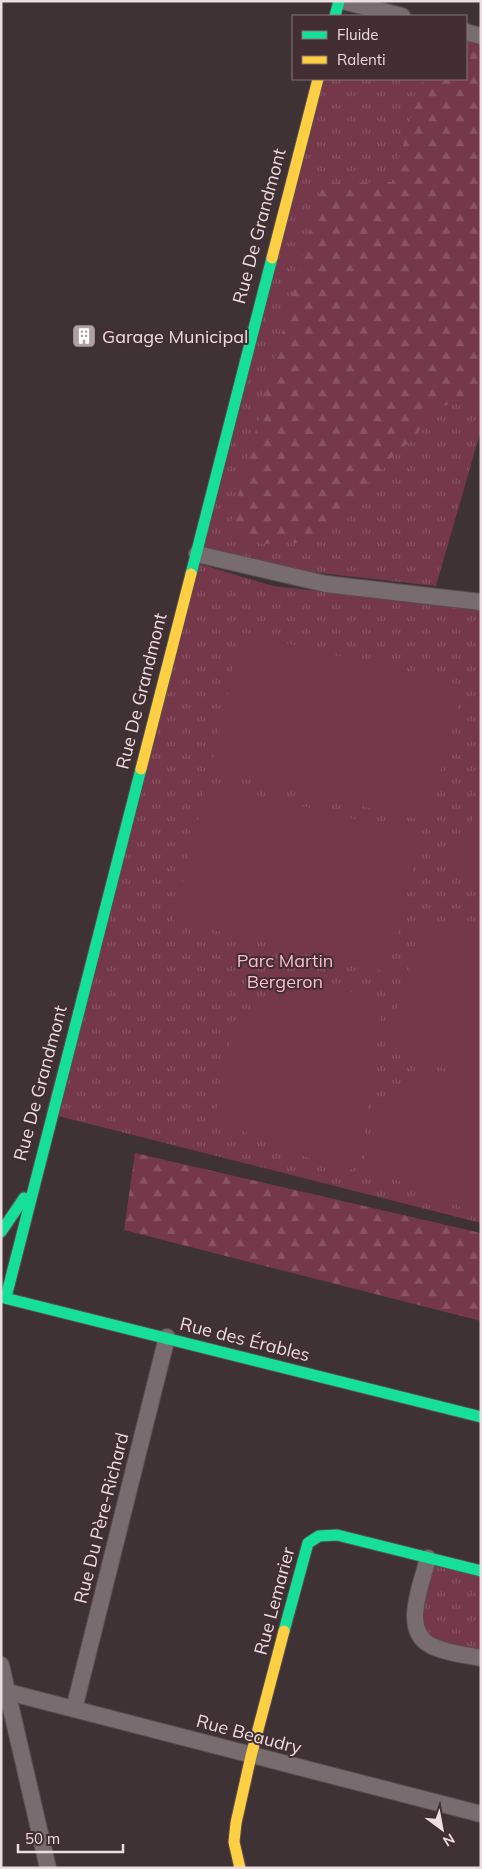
<svg xmlns="http://www.w3.org/2000/svg" width="482" height="1869" font-family="Mulish,sans-serif">
<defs>
<pattern id="grass-tufts" width="24" height="20" patternUnits="userSpaceOnUse" patternTransform="scale(1.25)"><rect width="24" height="20" fill="#74384a"/><path d="M3 7l-1-3M5 7V3M7 7l1-3M15 17l-1-3M17 17v-4M19 17l1-3" fill="none" stroke="#885464"/></pattern>
<pattern id="forest-firs" width="22" height="20" patternUnits="userSpaceOnUse" patternTransform="scale(1.25)"><rect width="22" height="20" fill="#74384a"/><path d="M5 1l3.5 6h-7zM16 11l3.5 6h-7z" fill="#885464"/></pattern>
</defs>
<rect width="100%" height="100%" fill="#3e3235"/>
<!-- grass -->
<g fill="url(#grass-tufts)">
<polygon points="481,45 481,430 436,586 276,568 196,545 320,79 466,79"/>
<polygon points="190,561 273,586 481,610 481,1223 46,1113"/>
<polygon points="427,1559 481,1573 481,1657 424,1638 411,1622"/>
</g>
<!-- forest -->
<g fill="url(#forest-firs)">
<polygon points="466,32 481,36 481,401 431,407 417,435 394,455 316,542 262,544 229,530 322,183 392,182 423,79 466,79"/>
<polygon points="135,1153 481,1233 481,1321 124,1230"/>
</g>
<!-- garden -->
<g fill="#74384a">
<polygon points="242,633 464,686 427,821 210,771"/>
<polygon points="207,783 421,835 387,972 173,920"/>
<polygon points="481,809 481,895 441,864"/>
<polygon points="424,918 481,935 481,1079 384,1050"/>
<path d="M333 988 384 999 359 1165 345 1173 216 1120C219 1071 229 1005 287 992 302 988 318 988 333 988Z"/>
<path d="M429 1072 457 1075 481 1082V1203L470 1210 363 1166C376 1123 379 1085 429 1072Z"/>
</g>
<g fill="none" stroke-linecap="round" stroke-linejoin="round">
<defs>
<g id="street">
<polyline points="342,1 402,16"/>
<polyline points="466,32 481,36"/>
<polyline points="197,554 326,584 481,602"/>
<path d="M428 1558C422 1584 400 1631 432 1646 446 1653 465 1655 481 1658"/>
<polyline points="1,1665 48,1868"/>
<polyline points="8,1692 481,1814"/>
<polyline points="74,1709 167,1337"/>
</g>
<g id="fast">
<polyline points="335,16 339,1"/>
<polyline points="191,574 272,258"/>
<polyline points="1,1232 24,1198"/>
<polyline points="1,1297 481,1417"/>
<polyline points="6,1297 141,769"/>
<polyline points="284,1631 308,1543 319,1536 337,1535 481,1571"/>
</g>
<g id="slow">
<polyline points="272,258 318,79"/>
<polyline points="141,769 191,574"/>
<polyline points="240,1868 234,1842 236,1823 251,1756 284,1631"/>
</g>
</defs>
<!-- street casing -->
<use href="#street" stroke="#594e51" stroke-width="18"/>
<!-- fast casing -->
<use href="#fast" stroke="#594e51" stroke-width="13"/>
<!-- slow casing -->
<use href="#slow" stroke="#594e51" stroke-width="13"/>
<!-- street -->
<use href="#street" stroke="#796c70" stroke-width="16"/>
<!-- fast -->
<use href="#fast" stroke="#16e098" stroke-width="11"/>
<!-- slow -->
<use href="#slow" stroke="#ffcf43" stroke-width="11"/>
</g>
<!-- icons -->
<defs>
<symbol id="building-square" viewBox="-11 -11 22 22"><rect x="-9" y="-9" width="18" height="18" rx="4" fill="#aea1a4" stroke="#422e33"/><path d="M-4-6H4V6H1V3H-1V6H-4ZM-2.5-4.3h1.7v1.8h-1.7ZM.8-4.3h1.7v1.8H.8ZM-2.5-1h1.7V.8h-1.7ZM.8-1h1.7V.8H.8Z" fill="#fff"/></symbol>
</defs>
<g fill-rule="evenodd">
<use href="#building-square" x="70" y="322" width="28" height="28"/>
</g>
<g text-anchor="middle" dominant-baseline="central" stroke-width="4" stroke-linejoin="round" paint-order="stroke">
<!-- street labels -->
<g font-size="18" fill="#ebdde0" stroke="#422e33">
<text transform="translate(259 226) rotate(-75)">Rue De Grandmont</text>
<text transform="translate(141 691) rotate(-76)">Rue De Grandmont</text>
<text transform="translate(40 1083) rotate(-75)">Rue De Grandmont</text>
<text transform="translate(245 1339) rotate(14)">Rue des Érables</text>
<text transform="translate(101 1518) rotate(-76)">Rue Du Père-Richard</text>
<text transform="translate(274 1601) rotate(-75)">Rue Lemarier</text>
<text transform="translate(249 1734) rotate(15)">Rue Beaudry</text>
</g>
<!-- poi labels -->
<g font-size="18" fill="#ebdde0" stroke="#422e33" text-anchor="start">
<text x="102" y="336">Garage Municipal</text>
</g>
<!-- park labels -->
<g font-size="18" fill="#fdbbcc" stroke="#422e33">
<text x="285" y="960">Parc Martin<tspan x="285" dy="21">Bergeron</tspan></text>
</g>
</g>
<!-- border -->
<rect width="482" height="1869" fill="none" stroke="#ebdde0" stroke-width="5"/>
<!-- legend -->
<rect x="292" y="15" width="175" height="65" fill="#422e33" stroke="#867478"/>
<rect x="302" y="31" width="25" height="8" fill="#16e098" stroke="#867478"/>
<text x="337" y="40" font-size="15" fill="#ebdde0">Fluide</text>
<rect x="302" y="56" width="25" height="8" fill="#ffcf43" stroke="#867478"/>
<text x="337" y="65" font-size="15" fill="#ebdde0">Ralenti</text>
<!-- north arrow -->
<g transform="translate(442 1829) rotate(148)" stroke="#422e33" stroke-width="4" paint-order="stroke">
<path d="M0-4L9 19L0 12L-9 19Z" fill="#ebdde0"/>
<text y="-8" font-size="14" font-weight="bold" text-anchor="middle" fill="#ebdde0">N</text>
</g>
<!-- scale -->
<path d="M18 1844v8h105v-8" fill="none" stroke="#ebdde0" stroke-width="2.5"/>
<text x="25" y="1844" font-size="15" fill="#ebdde0" stroke="#422e33" stroke-width="4" paint-order="stroke">50 m</text>
</svg>
